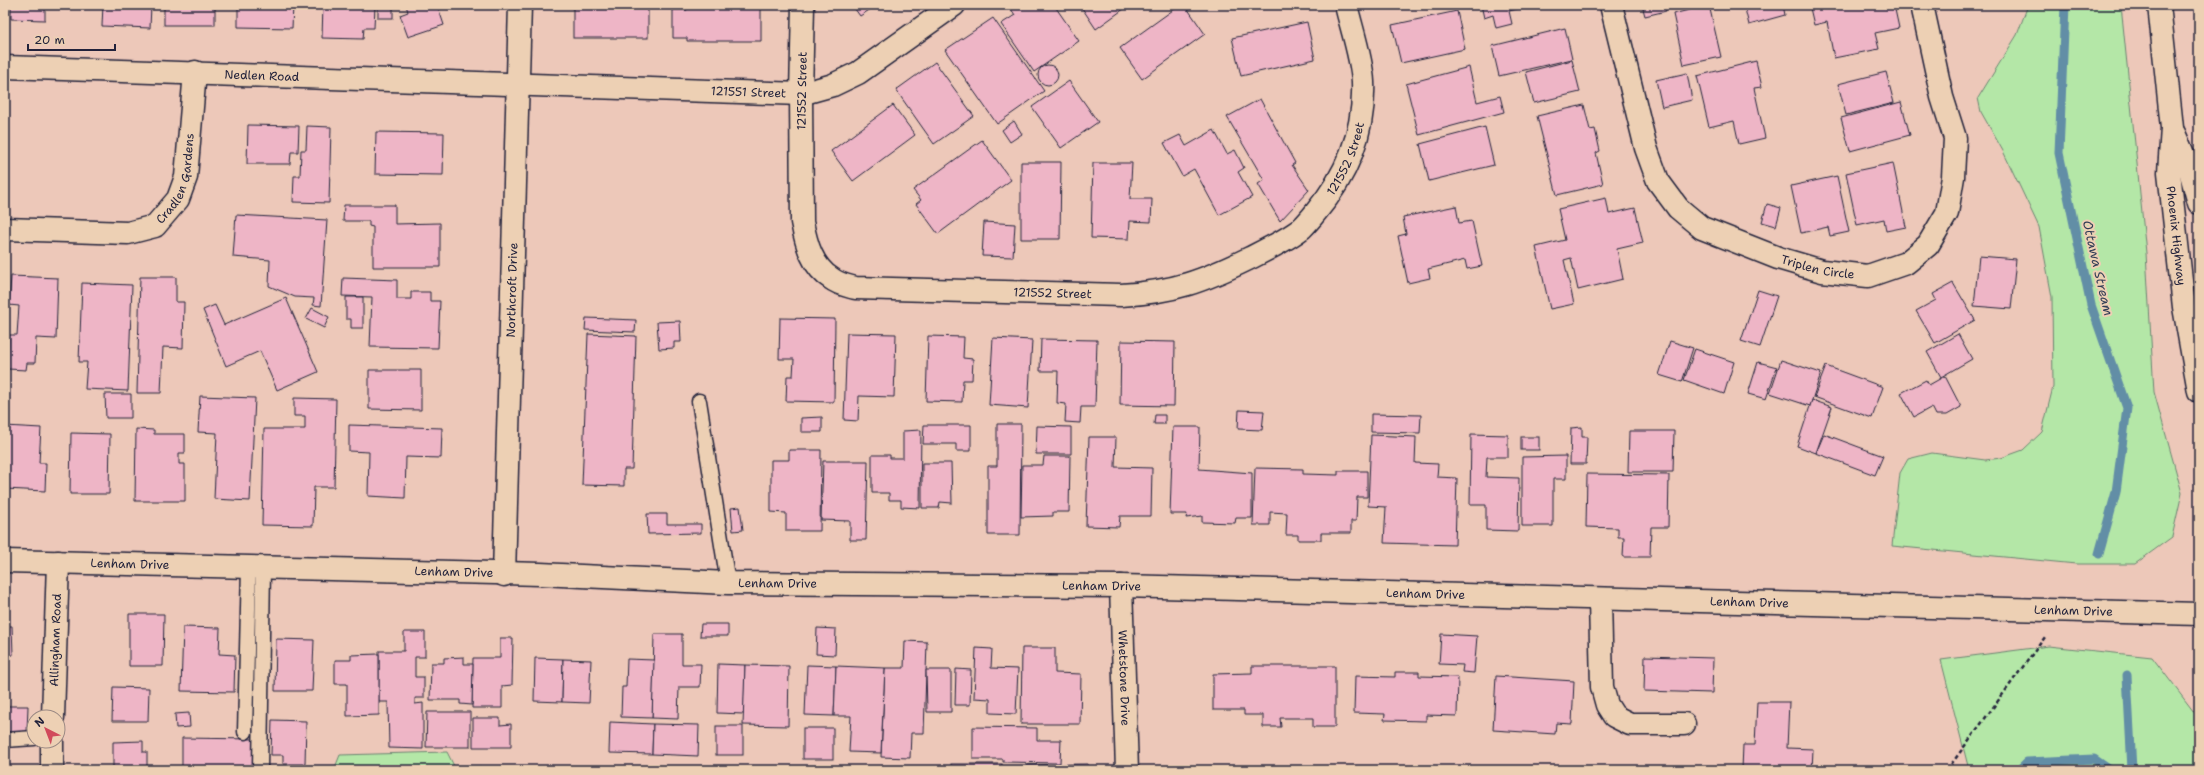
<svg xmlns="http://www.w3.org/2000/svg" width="2204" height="775" font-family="'Shantell Sans',sans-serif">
<rect width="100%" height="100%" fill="#edc8b9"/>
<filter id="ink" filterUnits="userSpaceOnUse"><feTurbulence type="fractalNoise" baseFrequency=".025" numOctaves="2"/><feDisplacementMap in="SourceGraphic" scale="8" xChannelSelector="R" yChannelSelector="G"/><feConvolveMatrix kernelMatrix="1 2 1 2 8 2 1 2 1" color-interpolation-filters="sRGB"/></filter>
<g filter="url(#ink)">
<!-- green -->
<g fill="#b4e7a7" stroke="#6b8471">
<polygon points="2028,5 2121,5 2146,253 2154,392 2182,493 2172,537 2135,564 2076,564 1892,546 1900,473 1908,459 1932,453 1985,460 2001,458 2023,450 2042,432 2053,387 2052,297 2039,227 2003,151 1981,112 1978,98 2017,35"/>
<polygon points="2049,646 2152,657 2197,716 2199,724 2199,770 1969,770 1941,660"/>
<polygon points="447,752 456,770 334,770 340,755"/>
</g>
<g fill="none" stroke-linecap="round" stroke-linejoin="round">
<!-- stream -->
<g stroke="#628ea6" stroke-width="9">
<polyline points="2065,5 2059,153 2091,305 2127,408 2116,492 2099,554"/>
<polyline points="2127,675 2132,770"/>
<polyline points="2019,770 2027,762 2094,759 2110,770"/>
</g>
</g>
<!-- building -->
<g fill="#eeb5c6" stroke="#22223b">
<polygon points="14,5 71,5 71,8 45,7 45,20 11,19 11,6"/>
<polygon points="103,5 151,5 150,28 102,26"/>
<rect x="164" y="5" width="51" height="20"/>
<polygon points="238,5 293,5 292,28 238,27"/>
<polygon points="323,5 375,5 374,28 364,28 363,39 322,38"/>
<rect x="378" y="5" width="15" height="13"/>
<polygon points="406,5 445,5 438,7 444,25 408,37 400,15 408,12"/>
<rect x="573" y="5" width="75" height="33"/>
<polygon points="687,5 761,5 761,41 687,41 687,38 673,38 673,10 687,10"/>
<polygon points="852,5 877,5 860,16"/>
<polygon points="1017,5 1054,5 1079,41 1034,72 1001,24 1015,15 1011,9"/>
<polygon points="1080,5 1128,5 1128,6 1096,29"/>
<polygon points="1180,5 1185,5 1205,34 1142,79 1120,48"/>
<polygon points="1481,5 1533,5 1509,11 1512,24 1496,28 1493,15 1484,18"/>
<polygon points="1642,5 1671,5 1665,6 1666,11 1645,16"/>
<polygon points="1709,5 1721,57 1684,65 1673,14"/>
<polygon points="1744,5 1783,5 1785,15 1749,25"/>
<polygon points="1823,5 1894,5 1899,28 1875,33 1879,49 1834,58 1827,22 1814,25 1810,8"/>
<polygon points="1457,11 1465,49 1401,63 1392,25"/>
<polygon points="993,18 1044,91 997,124 945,50"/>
<polygon points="1307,22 1315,59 1241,76 1232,38"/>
<polygon points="1565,28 1572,59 1499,76 1492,46"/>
<polygon points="1572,60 1580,92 1534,103 1526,72"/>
<polygon points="1756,61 1762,87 1754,88 1765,138 1739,144 1734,121 1709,127 1697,76"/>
<polygon points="935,62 974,116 934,144 896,90"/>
<circle cx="1048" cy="75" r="10"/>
<polygon points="1469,67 1477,102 1500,96 1504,112 1419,135 1406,84"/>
<polygon points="1886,72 1894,103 1846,115 1838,84"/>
<polygon points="1687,73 1692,100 1662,107 1656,80"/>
<polygon points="1069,81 1098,122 1061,148 1032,107"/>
<polygon points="1260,99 1295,163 1292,165 1309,190 1280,221 1258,184 1264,180 1227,117"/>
<polygon points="1901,102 1910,135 1850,151 1841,118"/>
<polygon points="893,105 915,135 853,181 831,151"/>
<polygon points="1584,105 1590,130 1595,129 1600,151 1596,153 1603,184 1557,195 1537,116"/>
<polygon points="1014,121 1022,134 1010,142 1002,130"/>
<polygon points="248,125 299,126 298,152 291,152 290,164 247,164"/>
<polygon points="307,126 331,127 329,203 293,202 294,176 300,176 301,150 306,150"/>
<polygon points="1485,127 1494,165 1429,181 1420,144"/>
<polygon points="1214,130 1227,154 1235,150 1244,168 1238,172 1252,197 1219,215 1194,169 1182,176 1164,143 1180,135 1186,146"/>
<polygon points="376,132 444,133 443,175 375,174"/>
<polygon points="982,140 1011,180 938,234 916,204 921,200 913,190"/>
<polygon points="1021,162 1061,162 1060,239 1021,239"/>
<polygon points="1093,163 1132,163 1130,199 1152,199 1151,222 1130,221 1129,239 1091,238"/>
<polygon points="1893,163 1906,227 1886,231 1884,219 1857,225 1846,173"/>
<polygon points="1837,176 1849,232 1830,236 1828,227 1801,233 1791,186"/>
<polygon points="1606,198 1609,214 1635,208 1643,243 1617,249 1623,279 1578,290 1571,258 1564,260 1574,304 1550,309 1536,247 1565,240 1558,209"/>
<polygon points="1767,204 1781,208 1776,226 1762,222"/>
<polygon points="344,205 395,205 395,224 440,223 440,267 373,267 373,227 369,226 369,221 343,221"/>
<polygon points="1456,206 1459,223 1472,221 1482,266 1467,269 1465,260 1428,269 1430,278 1408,283 1398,236 1406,234 1403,217"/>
<polygon points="236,215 327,220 321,306 313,305 314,298 295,297 269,286 270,260 233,257"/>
<polygon points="984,222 1015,224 1013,257 982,256"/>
<polygon points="1979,256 2016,259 2011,309 1974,306"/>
<polygon points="11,276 58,278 56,339 36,338 35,363 27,363 26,370 8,369 9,335 17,335 19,306 9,305"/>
<polygon points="140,277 176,277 176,302 184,302 183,348 163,347 161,393 137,393"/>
<polygon points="343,278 397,280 397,299 411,299 411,292 430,292 430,301 440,301 438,348 370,347 372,297 342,296"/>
<polygon points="82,283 132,285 128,391 85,389 87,362 79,362"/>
<polygon points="1953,283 1975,320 1935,343 1916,311 1936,300 1933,294"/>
<polygon points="1758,290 1777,296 1760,347 1741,341"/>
<polygon points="346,297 363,297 363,328 351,328 351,319 346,319"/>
<polygon points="286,298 318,372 277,390 260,351 226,366 203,310 215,305 224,325"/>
<polygon points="312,308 329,317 324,328 306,319"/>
<polygon points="586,318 636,320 635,332 585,330"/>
<polygon points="780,318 835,319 834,402 786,401 787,376 793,376 794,359 779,359"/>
<polygon points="680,321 681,342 674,342 674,348 659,349 657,322"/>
<polygon points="847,333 896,334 894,397 859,396 858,421 844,420"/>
<polygon points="588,334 636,336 632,469 624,469 624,486 582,485"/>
<polygon points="1958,334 1972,359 1941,377 1927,352"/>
<polygon points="928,336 964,337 963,358 973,359 972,380 963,380 962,402 926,401"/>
<polygon points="993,338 1032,340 1028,408 989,405"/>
<polygon points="1041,339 1097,340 1095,407 1081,407 1080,423 1065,422 1066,404 1057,403 1058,371 1040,371"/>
<polygon points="1121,341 1175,342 1174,406 1120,405"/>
<polygon points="1670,341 1693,348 1682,382 1659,375"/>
<polygon points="1695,349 1734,362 1724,394 1684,380"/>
<polygon points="1781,360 1821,373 1810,406 1770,393"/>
<polygon points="1758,362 1777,367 1766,399 1748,394"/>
<polygon points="1826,366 1883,387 1872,418 1814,397"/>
<polygon points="369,370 421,370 421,410 369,409"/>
<polygon points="1945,376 1961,407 1947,415 1936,415 1932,407 1914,417 1901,393 1926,380 1929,385"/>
<polygon points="105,394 131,394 131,418 106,418"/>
<polygon points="200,396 255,398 250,501 214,499 217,433 198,432"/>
<polygon points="294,398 336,399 334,487 314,487 313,526 262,525 264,429 305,429 305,416 294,416"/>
<polygon points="1812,400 1832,407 1816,453 1797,446"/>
<polygon points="1239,410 1264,411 1262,430 1238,429"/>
<polygon points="1371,414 1421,415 1420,433 1371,432"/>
<polygon points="1155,415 1165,415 1165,424 1154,424"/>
<polygon points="822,417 822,432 801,432 801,418"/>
<polygon points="997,424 1021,424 1020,535 988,535 988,466 997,466"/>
<polygon points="349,425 442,428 441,458 406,457 405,498 368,496 369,452 349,451"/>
<polygon points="924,425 971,425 971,451 956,451 956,444 923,444"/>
<polygon points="5,426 41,428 39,463 46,463 45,491 5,489"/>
<polygon points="1037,426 1071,427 1071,454 1036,454"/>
<polygon points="1173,427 1200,427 1199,469 1252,473 1252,518 1236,518 1235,523 1202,522 1202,516 1186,518 1187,514 1170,514"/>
<polygon points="1582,427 1582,437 1587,437 1586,464 1570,464 1571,428"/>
<polygon points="136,429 154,430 154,434 185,434 185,453 179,453 179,464 185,464 185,501 135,501"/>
<polygon points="921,430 920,508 901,507 901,500 889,500 889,493 872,493 872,455 890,455 890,458 903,458 903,431"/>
<polygon points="1629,431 1674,431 1673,472 1628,472"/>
<polygon points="71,433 110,434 109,494 70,494"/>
<polygon points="1471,434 1508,435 1508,457 1487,457 1486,477 1519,478 1518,531 1486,530 1486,505 1470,505"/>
<polygon points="1824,434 1883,456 1875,475 1816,453"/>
<polygon points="1371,435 1416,437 1415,463 1438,464 1437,477 1457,478 1455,545 1384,543 1386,507 1368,506"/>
<polygon points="1089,437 1116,437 1115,467 1152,468 1151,516 1120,516 1119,527 1086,526"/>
<rect x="1521" y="437" width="18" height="13"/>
<polygon points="789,450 821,450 820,531 786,531 786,513 771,512 771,460 789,460"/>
<polygon points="1044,456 1070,456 1069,512 1053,512 1053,516 1021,517 1022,465 1043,465"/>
<polygon points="1566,456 1566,479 1553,479 1553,526 1522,526 1522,457"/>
<polygon points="823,461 868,461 866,540 850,540 850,521 821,520"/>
<polygon points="922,463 951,463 952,503 940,502 939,508 922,508"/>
<polygon points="1255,468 1303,469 1303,474 1338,475 1338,471 1367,471 1367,497 1357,497 1356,521 1351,521 1351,533 1321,533 1321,540 1298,540 1298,535 1286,535 1287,513 1270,512 1270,525 1253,525"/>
<polygon points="1587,474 1669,475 1668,527 1651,527 1650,557 1623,557 1624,537 1618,537 1618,528 1586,527"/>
<polygon points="740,507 743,530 733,531 731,508"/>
<polygon points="647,514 667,514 667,524 701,524 701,533 648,534"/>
<polygon points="129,614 164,614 163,666 129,666"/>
<polygon points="701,624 728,624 728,636 700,636"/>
<polygon points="5,626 12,626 13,655 5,655"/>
<polygon points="183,627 220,628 219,654 235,655 234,692 181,691"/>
<polygon points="817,628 836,629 835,655 816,654"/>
<polygon points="404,632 425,632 425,657 415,657 415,677 424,677 424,698 415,698 415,704 423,703 423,749 389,748 388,702 379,702 379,651 404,651"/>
<polygon points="654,634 682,634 682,664 701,664 700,687 679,687 678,719 652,718"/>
<polygon points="1441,634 1477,636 1474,673 1462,672 1463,665 1439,664"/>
<polygon points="500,638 513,638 512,685 502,686 502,708 472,708 473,658 500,658"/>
<polygon points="276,639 314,640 312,691 275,691"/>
<polygon points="905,641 927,642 924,733 911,733 910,758 881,757 885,668 904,668"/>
<polygon points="976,648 992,649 991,668 1018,669 1016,714 990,713 990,699 974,698"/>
<polygon points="1022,648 1055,648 1055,673 1081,674 1080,724 1021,724"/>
<polygon points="379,654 379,715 347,716 347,684 335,684 335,660 351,660 351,655"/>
<polygon points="1645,656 1713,658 1712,693 1644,691"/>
<polygon points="464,657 464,664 473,664 472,705 460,704 460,700 430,700 431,663 444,663 444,658"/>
<polygon points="535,658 563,659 562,702 534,701"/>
<polygon points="563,659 591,660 589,703 562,702"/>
<polygon points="627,659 654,660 652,718 621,717 622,687 626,687"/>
<polygon points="718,664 745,665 744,714 717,713"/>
<polygon points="745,665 789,666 788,726 743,725"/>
<polygon points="807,665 836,666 834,716 805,715"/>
<polygon points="836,666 885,668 881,753 849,752 851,716 834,716"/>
<polygon points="1252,666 1335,666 1335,727 1313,727 1313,718 1280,718 1281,727 1263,727 1263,715 1244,715 1244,710 1213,710 1213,674 1252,673"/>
<polygon points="956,669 971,670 970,705 955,705"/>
<polygon points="926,670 951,670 951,712 927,712"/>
<polygon points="1395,672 1419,672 1419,676 1458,677 1457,716 1426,715 1426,721 1384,720 1385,714 1354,713 1355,676 1395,677"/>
<polygon points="1496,676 1574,681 1572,724 1556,723 1555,734 1493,730"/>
<polygon points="113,687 149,688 148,721 112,721"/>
<polygon points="1757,702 1789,702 1787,748 1813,749 1812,770 1742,770 1743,745 1755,745"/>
<polygon points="5,706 28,706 27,733 5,732"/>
<polygon points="427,712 470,712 470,747 426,747"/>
<polygon points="189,713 190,727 176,728 175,714"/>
<polygon points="473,718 500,718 500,725 511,724 511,747 473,747"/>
<polygon points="272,720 306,721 305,764 283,764 283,755 271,755"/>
<polygon points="610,722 653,724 652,754 609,753"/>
<polygon points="653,724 699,725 698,756 652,754"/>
<rect x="716" y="726" width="27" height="29"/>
<polygon points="973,727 1037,728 1037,740 1061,740 1060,763 1003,762 1003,759 973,759"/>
<rect x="803" y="728" width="30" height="31"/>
<polygon points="182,738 253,739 253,770 182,770"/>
<polygon points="143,741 143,752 147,752 147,770 113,770 113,742"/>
<rect x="951" y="764" width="51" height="6"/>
<polygon points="1088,764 1088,770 1027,770 1027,765"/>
</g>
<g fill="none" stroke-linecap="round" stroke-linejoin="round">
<defs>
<g id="service">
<polyline points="699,401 728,583"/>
<polyline points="245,732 249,567"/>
<polyline points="5,740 34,738"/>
<polyline points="260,770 263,568"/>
</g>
<g id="minor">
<path id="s1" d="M803 5 801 94 802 222C806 243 812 267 832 279 838 284 848 286 855 288L1121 295C1174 292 1203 281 1250 258 1268 249 1287 240 1302 228 1307 223 1312 217 1316 212 1347 175 1365 131 1363 82 1362 59 1351 27 1346 5"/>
<path id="s2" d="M1611 5 1646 148 1658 181 1678 208 1702 228 1778 258 1822 271 1868 276 1906 263 1928 245 1947 213 1953 177 1955 138 1942 97 1922 5"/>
<path id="s3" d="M5 67 801 94 833 85 858 73 954 5"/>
<path id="s4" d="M5 229 128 233 155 226 178 199 186 177 195 72"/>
<path id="s5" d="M504 575 520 5"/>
<polyline points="1600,599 1602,687 1607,705 1614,716 1630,724 1684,724"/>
<path id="s6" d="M53 717 58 562"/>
<polyline points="52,770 52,741"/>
</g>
<g id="tertiary">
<path id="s7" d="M5 561 540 574 728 583 1121 586 2199 614"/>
<path id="s8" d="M1121 586 1127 770"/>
</g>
<g id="secondary">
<path id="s9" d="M2159 5 2172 128 2169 172 2184 307 2199 391"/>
<polyline points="2174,133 2190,170 2199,203"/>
</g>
</defs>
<!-- service casing -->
<use href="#service" stroke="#22223b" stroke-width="17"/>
<!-- minor casing -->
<use href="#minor" stroke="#22223b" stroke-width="25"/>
<!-- tertiary casing -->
<use href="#tertiary" stroke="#22223b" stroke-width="25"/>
<!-- secondary casing -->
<use href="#secondary" stroke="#22223b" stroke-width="25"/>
<!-- path -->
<polyline stroke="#22223b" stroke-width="2.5" stroke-dasharray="4 3" stroke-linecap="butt" points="1947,770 2045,637"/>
<!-- service -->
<use href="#service" stroke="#edd0b4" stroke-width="14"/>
<!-- minor -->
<use href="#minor" stroke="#edd0b4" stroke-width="22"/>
<!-- tertiary -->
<use href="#tertiary" stroke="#edd0b4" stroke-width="22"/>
<!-- secondary -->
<use href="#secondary" stroke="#edd0b4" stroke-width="22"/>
</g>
</g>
<g text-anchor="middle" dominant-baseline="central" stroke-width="4" stroke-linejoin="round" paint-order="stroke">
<!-- street labels -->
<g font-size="12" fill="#22223b" stroke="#edd0b4">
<text stroke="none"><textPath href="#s3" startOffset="257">Nedlen Road</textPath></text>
<text transform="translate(802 91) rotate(-89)">121552 Street</text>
<text stroke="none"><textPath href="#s3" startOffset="744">121551 Street</textPath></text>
<text stroke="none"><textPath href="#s1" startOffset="853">121552 Street</textPath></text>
<text stroke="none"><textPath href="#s4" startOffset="205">Cradlen Gardens</textPath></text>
<text stroke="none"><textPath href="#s9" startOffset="232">Phoenix Highway</textPath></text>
<text stroke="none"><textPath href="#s2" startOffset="370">Triplen Circle</textPath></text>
<text stroke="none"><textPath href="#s5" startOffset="285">Northcroft Drive</textPath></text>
<text stroke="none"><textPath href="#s1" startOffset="506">121552 Street</textPath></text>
<text stroke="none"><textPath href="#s7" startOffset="125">Lenham Drive</textPath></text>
<text stroke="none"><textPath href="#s7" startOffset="449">Lenham Drive</textPath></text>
<text stroke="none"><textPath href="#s7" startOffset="773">Lenham Drive</textPath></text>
<text stroke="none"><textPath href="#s7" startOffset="1097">Lenham Drive</textPath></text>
<text stroke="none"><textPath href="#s7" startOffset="1421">Lenham Drive</textPath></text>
<text stroke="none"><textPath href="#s7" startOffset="1745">Lenham Drive</textPath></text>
<text stroke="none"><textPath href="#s7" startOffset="2069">Lenham Drive</textPath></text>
<text stroke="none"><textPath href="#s6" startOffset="77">Allingham Road</textPath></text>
<text stroke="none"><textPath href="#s8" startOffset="92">Whetstone Drive</textPath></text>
</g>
<!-- water labels -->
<g font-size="13" font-style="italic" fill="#323d56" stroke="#edd0b4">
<text transform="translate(2098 268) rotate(77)">Ottawa Stream</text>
</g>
</g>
<!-- margin -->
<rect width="2204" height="775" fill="none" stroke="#edd0b4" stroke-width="20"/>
<rect x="10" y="10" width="2184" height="755" fill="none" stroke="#22223b" stroke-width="1.5" filter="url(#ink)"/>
<!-- north arrow -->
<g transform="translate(46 729) rotate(318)"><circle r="19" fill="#edd0b4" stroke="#9c8a84"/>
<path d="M0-3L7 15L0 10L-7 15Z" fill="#d1495b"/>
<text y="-6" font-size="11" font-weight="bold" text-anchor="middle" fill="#22223b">N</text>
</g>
<!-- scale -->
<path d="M28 44v6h87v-6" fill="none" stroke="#22223b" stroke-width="2"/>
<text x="34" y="44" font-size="12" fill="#22223b" stroke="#edd0b4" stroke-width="3" paint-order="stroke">20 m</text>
</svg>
